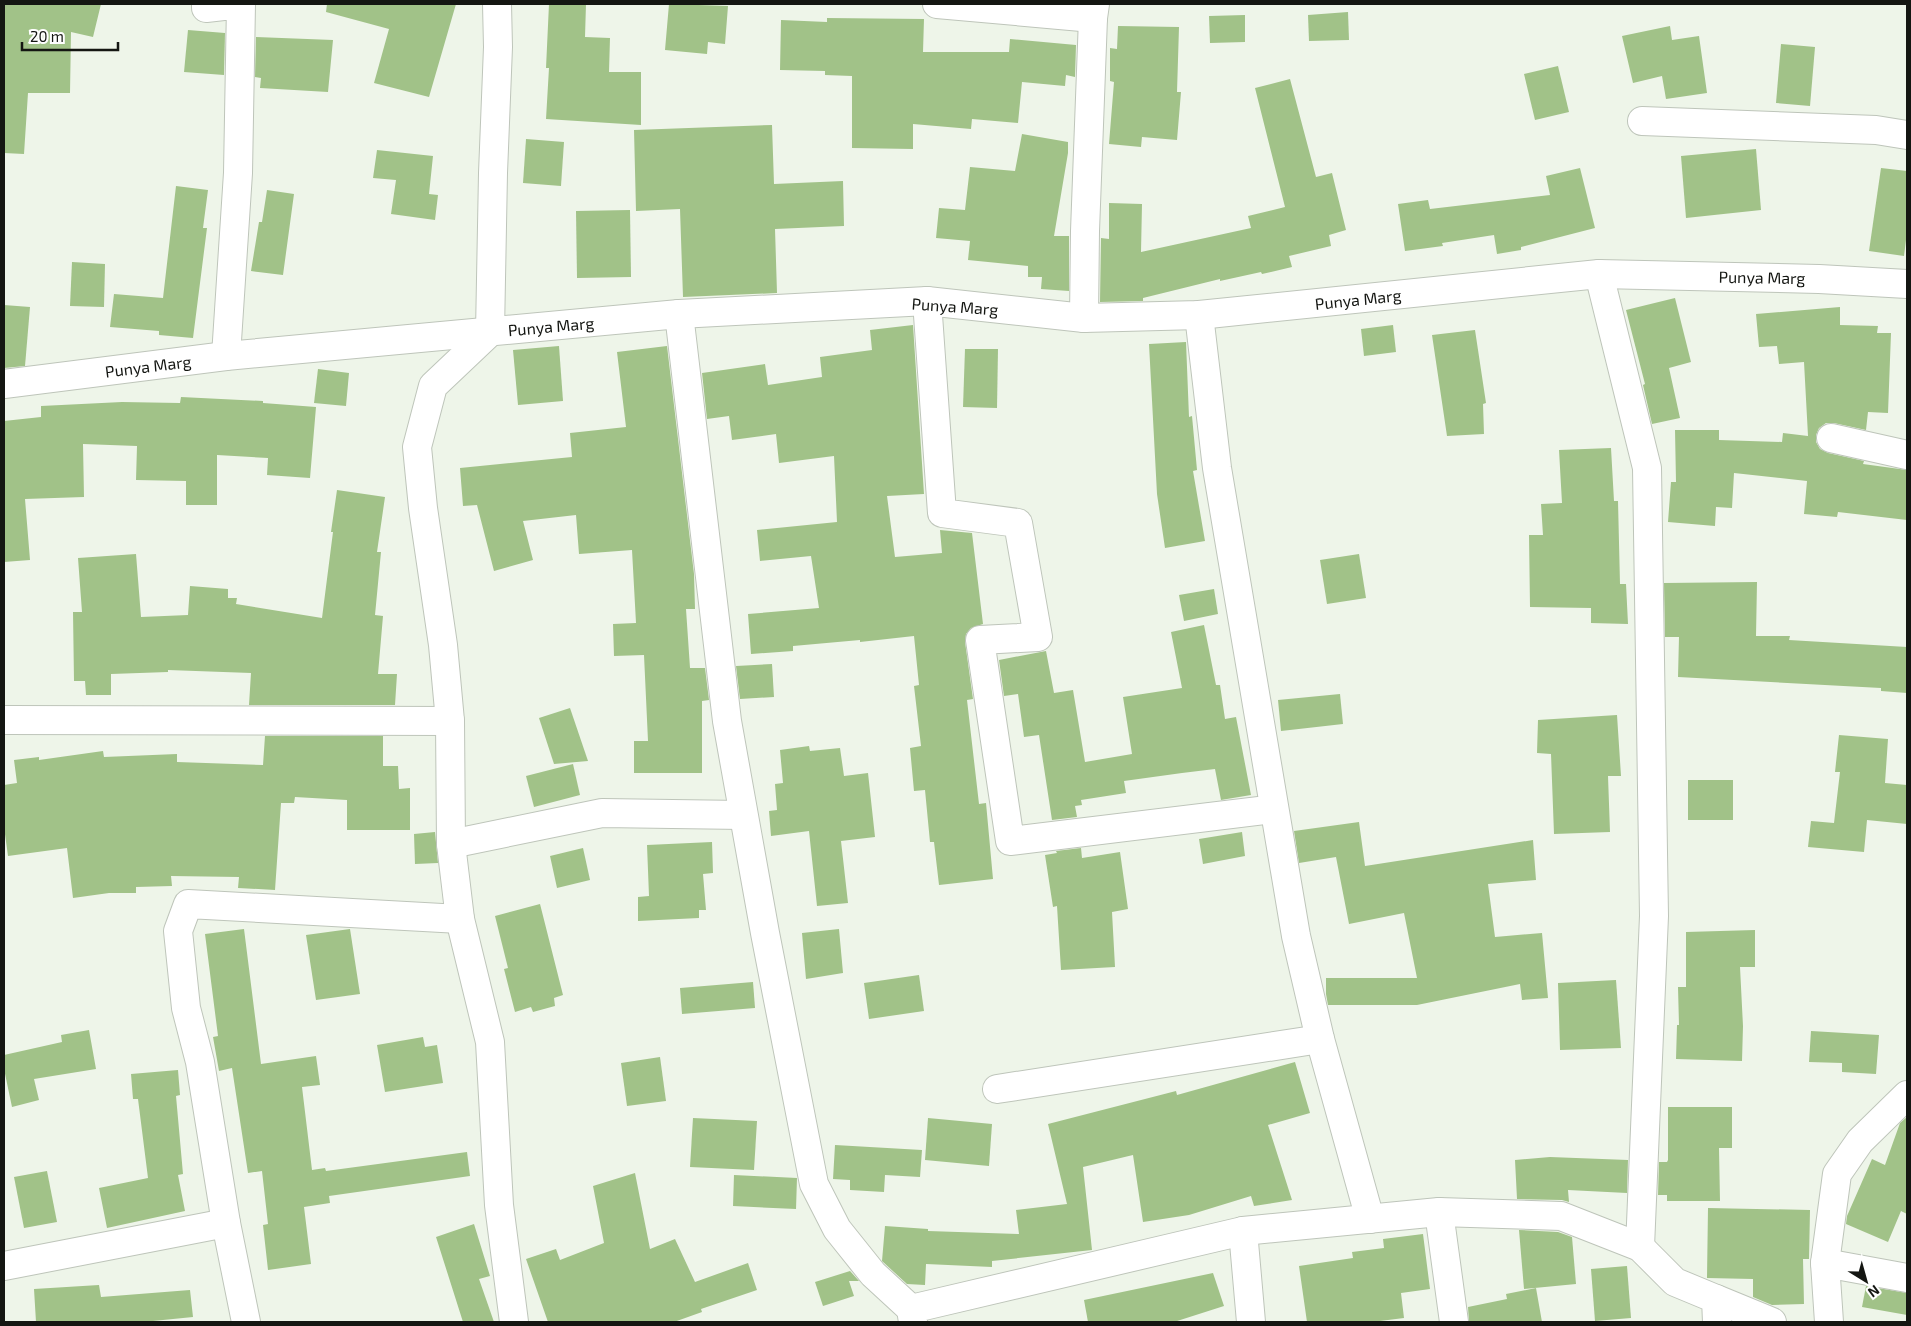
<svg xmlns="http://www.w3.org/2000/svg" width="1911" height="1326" font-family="'Exo 2',sans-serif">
<rect width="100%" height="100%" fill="#eef5e9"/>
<!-- building -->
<g fill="#a1c288">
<polygon points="33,4 101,4 93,37 71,32 70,93 28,93 24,154 4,153 4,5"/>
<polygon points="327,4 456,4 429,97 374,83 389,29 326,12"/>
<polygon points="549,4 586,4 585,37 610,38 609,72 641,72 641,125 546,119 549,68 546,68"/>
<polygon points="669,4 728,6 725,44 708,42 707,54 665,50"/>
<polygon points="1348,12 1349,40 1309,41 1308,15"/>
<polygon points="1245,15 1245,42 1210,43 1209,16"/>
<polygon points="827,18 924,19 923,52 1009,52 1010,39 1076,45 1075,77 1066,75 1065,86 1022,82 1018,123 972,119 971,129 913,124 913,149 852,148 852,76 825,75 825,71 780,70 781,20 827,22"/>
<polygon points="1118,26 1179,27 1177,92 1181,92 1177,140 1142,137 1141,147 1109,144 1114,82 1110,81 1110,48 1117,49"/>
<polygon points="1670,26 1672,40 1699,36 1707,93 1666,99 1662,76 1633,83 1622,36"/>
<polygon points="188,30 225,33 224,75 184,72"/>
<polygon points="256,37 333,40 328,92 260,88 261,78 255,77"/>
<polygon points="1781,44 1815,47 1810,106 1776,103"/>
<polygon points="1558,66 1569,112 1535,120 1524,74"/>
<polygon points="1290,79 1316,177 1332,173 1346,230 1329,235 1331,246 1289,256 1292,267 1262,274 1261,272 1220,281 1220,279 1143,298 1143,301 1100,302 1101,238 1109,239 1109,203 1142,204 1141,252 1251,228 1248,216 1285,207 1255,88"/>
<polygon points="772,125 774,184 843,181 844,226 775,229 777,293 683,297 680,209 636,211 634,130"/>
<polygon points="1022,134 1068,142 1068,153 1054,236 1069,236 1069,291 1041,289 1042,277 1028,277 1028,266 968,260 970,241 936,238 939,208 965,210 970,167 1015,171"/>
<polygon points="526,139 564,142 561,186 523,183"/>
<polygon points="1756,149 1761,210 1686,218 1681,156"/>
<polygon points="377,150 433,156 429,194 438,195 435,220 391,214 396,180 373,178"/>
<polygon points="1580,168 1595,228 1521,247 1521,250 1497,254 1494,235 1442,243 1443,246 1405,251 1398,204 1428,200 1430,209 1550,195 1546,176"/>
<polygon points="1881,168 1907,171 1907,232 1904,256 1869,251"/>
<polygon points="176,186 208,190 203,228 207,228 193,338 159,335 159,331 110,327 114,294 163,298"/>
<polygon points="267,190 294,194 283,275 251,271 259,222 262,222"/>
<polygon points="630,210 631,277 577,278 576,211"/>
<polygon points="72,262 105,264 104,307 70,306"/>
<polygon points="1675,298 1691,362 1669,368 1680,418 1652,424 1643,385 1645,384 1626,310"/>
<polygon points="4,305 30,307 25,366 4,368"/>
<polygon points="1840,307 1840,325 1878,326 1877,333 1891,333 1888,413 1868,412 1866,430 1834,423 1826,423 1819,428 1816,435 1816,442 1820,449 1828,453 1864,461 1863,464 1907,470 1907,520 1838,512 1837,517 1804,514 1807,481 1734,473 1732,508 1716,507 1715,526 1668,522 1671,482 1676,482 1675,430 1719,430 1719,440 1782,442 1783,433 1808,436 1804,362 1779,364 1777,346 1759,347 1756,314"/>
<polygon points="913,325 924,494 887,496 895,557 942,553 940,530 972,533 983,624 971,628 966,634 965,642 973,699 967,700 979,804 986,803 993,879 939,885 934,842 930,842 925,790 914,791 910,748 921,746 914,686 919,685 914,636 860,642 860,640 793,646 793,651 751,654 748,614 819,608 811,556 760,561 757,530 837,522 834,456 779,463 776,434 732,440 729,416 707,419 702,373 765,364 768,385 822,377 820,357 872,350 870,330"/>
<polygon points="1393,325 1396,352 1364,356 1361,329"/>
<polygon points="1475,330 1486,403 1483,404 1484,434 1447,436 1432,335"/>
<polygon points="1186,342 1189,417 1192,416 1197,470 1193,471 1205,541 1165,548 1157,494 1149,344"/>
<polygon points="559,346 563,401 518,405 513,350"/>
<polygon points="667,346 694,574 695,609 686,609 690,668 705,668 709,700 702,701 702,773 634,773 634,741 648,741 644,655 614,656 613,624 636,623 632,550 579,554 576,515 523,521 533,560 494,571 477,505 463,506 460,468 572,457 570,433 626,427 617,352"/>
<polygon points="965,349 998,349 997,408 963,407"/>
<polygon points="318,369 349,373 346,406 314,403"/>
<polygon points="181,397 263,401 263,403 316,407 310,478 267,475 268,458 217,455 217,505 186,505 186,481 136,480 137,446 83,444 84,497 25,499 30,560 4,562 4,421 41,417 41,406 122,402 180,403"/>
<polygon points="1611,448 1614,501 1618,501 1620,584 1626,584 1628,624 1591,623 1591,608 1530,607 1529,535 1543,535 1541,504 1562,503 1559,450"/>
<polygon points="337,490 385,497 377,552 381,552 375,615 383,616 378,674 397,674 395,705 249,705 251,673 168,670 168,672 111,674 111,695 86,695 85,681 74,681 73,612 82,612 78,558 136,554 141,617 188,615 190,586 228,589 228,598 237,598 236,604 322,618 333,532 331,532"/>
<polygon points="1359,554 1366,598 1327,604 1320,560"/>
<polygon points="1757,582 1756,636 1790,636 1789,640 1907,647 1907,693 1881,691 1881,688 1678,677 1679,637 1665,637 1664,583"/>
<polygon points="1214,589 1218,614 1184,621 1179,595"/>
<polygon points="1204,625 1216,685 1220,685 1225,719 1236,717 1251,795 1221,800 1215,769 1182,773 1124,781 1126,793 1081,800 1082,805 1075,806 1077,817 1052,820 1039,735 1024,737 1018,694 1004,696 999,660 1046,651 1054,693 1073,690 1085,762 1132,754 1123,697 1182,688 1171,632"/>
<polygon points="772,664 774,697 740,699 736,666"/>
<polygon points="1340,694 1343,724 1281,731 1278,700"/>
<polygon points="570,708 588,761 554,764 539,718"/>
<polygon points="1617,715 1621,776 1608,776 1610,832 1554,834 1551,754 1537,753 1538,720"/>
<polygon points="1839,735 1888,739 1885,783 1907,785 1907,824 1867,820 1864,852 1808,847 1811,821 1834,823 1840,772 1835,772"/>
<polygon points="265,736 383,736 383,766 398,766 399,789 410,788 410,830 347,830 347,800 295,797 294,803 281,803 275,890 238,888 239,877 171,876 172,886 136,887 136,893 109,893 73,898 67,848 8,856 4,827 4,785 17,783 14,760 39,757 39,760 103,751 104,757 177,754 177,762 263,765"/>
<polygon points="809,746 810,751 840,748 844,776 868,773 875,837 841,841 848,903 817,906 809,831 771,836 769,811 777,810 775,784 783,783 780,750"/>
<polygon points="573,764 580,795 534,807 526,776"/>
<rect x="1688" y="780" width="45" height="40"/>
<polygon points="1359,822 1365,866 1533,840 1536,880 1488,884 1495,937 1542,933 1548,998 1522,1000 1520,984 1417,1005 1328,1005 1326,994 1326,978 1417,978 1404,913 1349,924 1336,857 1299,863 1294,831"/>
<polygon points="435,832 438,863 415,864 414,834"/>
<polygon points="1242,832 1245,856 1203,864 1199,839"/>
<polygon points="712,842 713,873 703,874 706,910 699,910 699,918 638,921 638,897 649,896 647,845"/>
<polygon points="583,848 590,880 557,888 550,856"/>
<polygon points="1081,848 1082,858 1120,852 1128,909 1112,912 1115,967 1061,970 1057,906 1053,907 1045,855 1057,853 1056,851"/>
<polygon points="540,904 563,995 554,998 555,1006 533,1012 531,1007 515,1012 504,969 508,968 495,916"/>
<polygon points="244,929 261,1064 316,1056 320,1085 302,1087 312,1170 325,1168 326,1171 467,1152 470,1176 329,1196 330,1203 304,1207 311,1264 268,1270 263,1225 268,1224 262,1171 248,1173 232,1068 219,1071 213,1037 218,1036 205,934"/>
<polygon points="350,929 360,994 316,1000 306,935"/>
<polygon points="839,929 843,973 806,979 802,933"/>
<polygon points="1755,930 1755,967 1740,967 1743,1026 1742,1061 1676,1059 1677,1025 1679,1025 1678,987 1686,987 1686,932"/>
<polygon points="919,975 924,1011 869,1019 864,983"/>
<polygon points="1616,980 1621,1048 1560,1050 1558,983"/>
<polygon points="753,982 755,1008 682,1014 680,988"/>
<polygon points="89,1030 96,1069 34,1079 39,1100 12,1107 4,1069 4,1055 62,1042 61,1035"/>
<polygon points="1811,1031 1879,1035 1876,1074 1842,1072 1842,1063 1809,1062"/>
<polygon points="423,1037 425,1047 437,1045 443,1083 385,1092 377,1045"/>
<polygon points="660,1057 666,1101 627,1106 621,1063"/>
<polygon points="1295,1062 1310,1113 1268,1125 1292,1200 1254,1206 1251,1196 1189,1215 1143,1222 1133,1155 1083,1167 1092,1250 992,1261 992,1267 926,1264 925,1285 907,1284 882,1261 885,1226 928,1229 928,1231 1019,1234 1016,1210 1067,1204 1048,1124 1176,1091 1177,1095"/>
<polygon points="178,1070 180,1095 176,1096 183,1174 178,1175 185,1211 107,1228 99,1188 148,1178 138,1099 133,1099 131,1074"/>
<polygon points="1668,1107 1732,1107 1732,1148 1719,1148 1720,1201 1667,1201 1667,1195 1658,1195 1659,1162 1667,1162 1668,1160"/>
<polygon points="1907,1117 1907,1214 1901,1211 1888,1242 1846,1224 1847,1216 1872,1159 1885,1165 1900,1123"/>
<polygon points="693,1118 757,1121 754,1170 690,1167"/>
<polygon points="928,1118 992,1124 989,1166 925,1160"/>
<polygon points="835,1145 922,1150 920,1177 885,1175 884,1192 850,1190 850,1180 833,1179"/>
<polygon points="1550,1157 1628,1160 1627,1193 1568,1190 1569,1202 1562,1200 1517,1199 1515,1160"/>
<polygon points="47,1171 57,1222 24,1228 14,1177"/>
<polygon points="635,1173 650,1249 675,1239 695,1282 748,1263 757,1290 701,1309 702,1312 674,1322 548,1322 526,1259 556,1249 560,1260 604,1243 593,1186"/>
<polygon points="734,1175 797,1178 796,1209 733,1206"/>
<polygon points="1708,1208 1810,1210 1809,1259 1803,1259 1804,1304 1772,1305 1753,1297 1753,1279 1707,1278"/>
<polygon points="474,1224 490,1276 479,1279 494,1322 463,1322 436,1237"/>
<polygon points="1519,1230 1558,1232 1572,1237 1576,1284 1524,1289"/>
<polygon points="1423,1234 1430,1289 1401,1293 1404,1318 1372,1322 1307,1322 1299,1266 1353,1258 1352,1252 1384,1248 1383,1239"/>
<polygon points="1627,1266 1631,1318 1595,1321 1591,1269"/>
<polygon points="850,1271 859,1281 849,1281 854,1296 823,1306 815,1282"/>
<polygon points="1213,1273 1224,1306 1174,1322 1088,1322 1084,1300"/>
<polygon points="99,1285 101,1297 190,1290 193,1317 143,1322 36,1322 34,1289"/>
<polygon points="1866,1286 1907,1293 1907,1315 1862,1307"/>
<polygon points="1536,1288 1542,1322 1469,1322 1468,1307 1507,1299 1506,1294"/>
</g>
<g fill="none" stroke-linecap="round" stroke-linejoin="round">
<defs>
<g id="street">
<polyline points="206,4 206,8 241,4 238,173 226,356"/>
<polyline points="497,4 498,47 493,173 490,332 433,386 417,447 423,508 443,645 450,721 451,844 460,919 490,1042 499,1205 514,1322"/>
<polyline points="937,4 1093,18"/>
<polyline points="1642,121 1876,130 1907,135"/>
<polyline points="1599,274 1647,468 1654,916 1640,1247"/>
<polyline points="927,301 942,513 1018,523 1038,637 980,640 1010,841 1274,809"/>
<polyline points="679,314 727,721 765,933 814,1184 837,1229 873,1274 911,1309"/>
<polyline points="1199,315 1217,468 1296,936 1320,1039 1370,1219"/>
<polyline points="1084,318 1085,231 1093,18 1095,4"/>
<polyline points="4,384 226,356 679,314 927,301 1084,318 1199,315 1599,274 1819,279 1907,284"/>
<polyline points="1831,438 1907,455"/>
<polyline points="4,720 450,721"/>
<polyline points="451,844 602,813 743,815"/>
<polyline points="997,1089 1320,1039"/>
<polyline points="1439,1212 1454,1322"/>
<polyline points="226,1223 200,1062 186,1008 178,931 188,904 460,919"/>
<polyline points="1243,1231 1251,1322"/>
<polyline points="1825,1263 1907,1278"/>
<polyline points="4,1266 226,1223 246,1322"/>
<polyline points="1716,1299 1772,1322"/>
<polyline points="913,1322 911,1309 1243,1231 1439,1212 1561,1216 1640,1247 1675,1282 1716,1299 1717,1322"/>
<polyline points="1829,1322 1825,1263 1837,1174 1860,1141 1907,1095"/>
</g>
</defs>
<!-- street casing -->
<use href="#street" stroke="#bec5ba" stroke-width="30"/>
<!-- street -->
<use href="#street" stroke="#fff" stroke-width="28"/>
</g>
<g text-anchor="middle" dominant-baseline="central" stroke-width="4.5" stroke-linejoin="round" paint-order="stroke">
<!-- street labels -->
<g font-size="16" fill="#141612" stroke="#fff">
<text transform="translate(1762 277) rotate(1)">Punya Marg</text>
<text transform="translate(1358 299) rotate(-6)">Punya Marg</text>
<text transform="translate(955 306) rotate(4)">Punya Marg</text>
<text transform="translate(551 326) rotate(-5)">Punya Marg</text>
<text transform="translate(148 366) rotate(-7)">Punya Marg</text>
</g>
</g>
<!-- border -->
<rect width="1911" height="1326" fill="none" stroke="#141612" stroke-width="10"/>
<!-- north arrow -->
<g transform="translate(1866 1281) rotate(143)" stroke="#ffffff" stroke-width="4" paint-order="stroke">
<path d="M0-4L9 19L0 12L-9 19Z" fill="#141612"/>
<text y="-8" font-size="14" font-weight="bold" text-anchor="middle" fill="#141612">N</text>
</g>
<!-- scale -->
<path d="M22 42v8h96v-8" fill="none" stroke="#141612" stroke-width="2.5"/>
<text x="30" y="42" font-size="15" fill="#141612" stroke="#ffffff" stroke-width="4" paint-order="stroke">20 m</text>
</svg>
